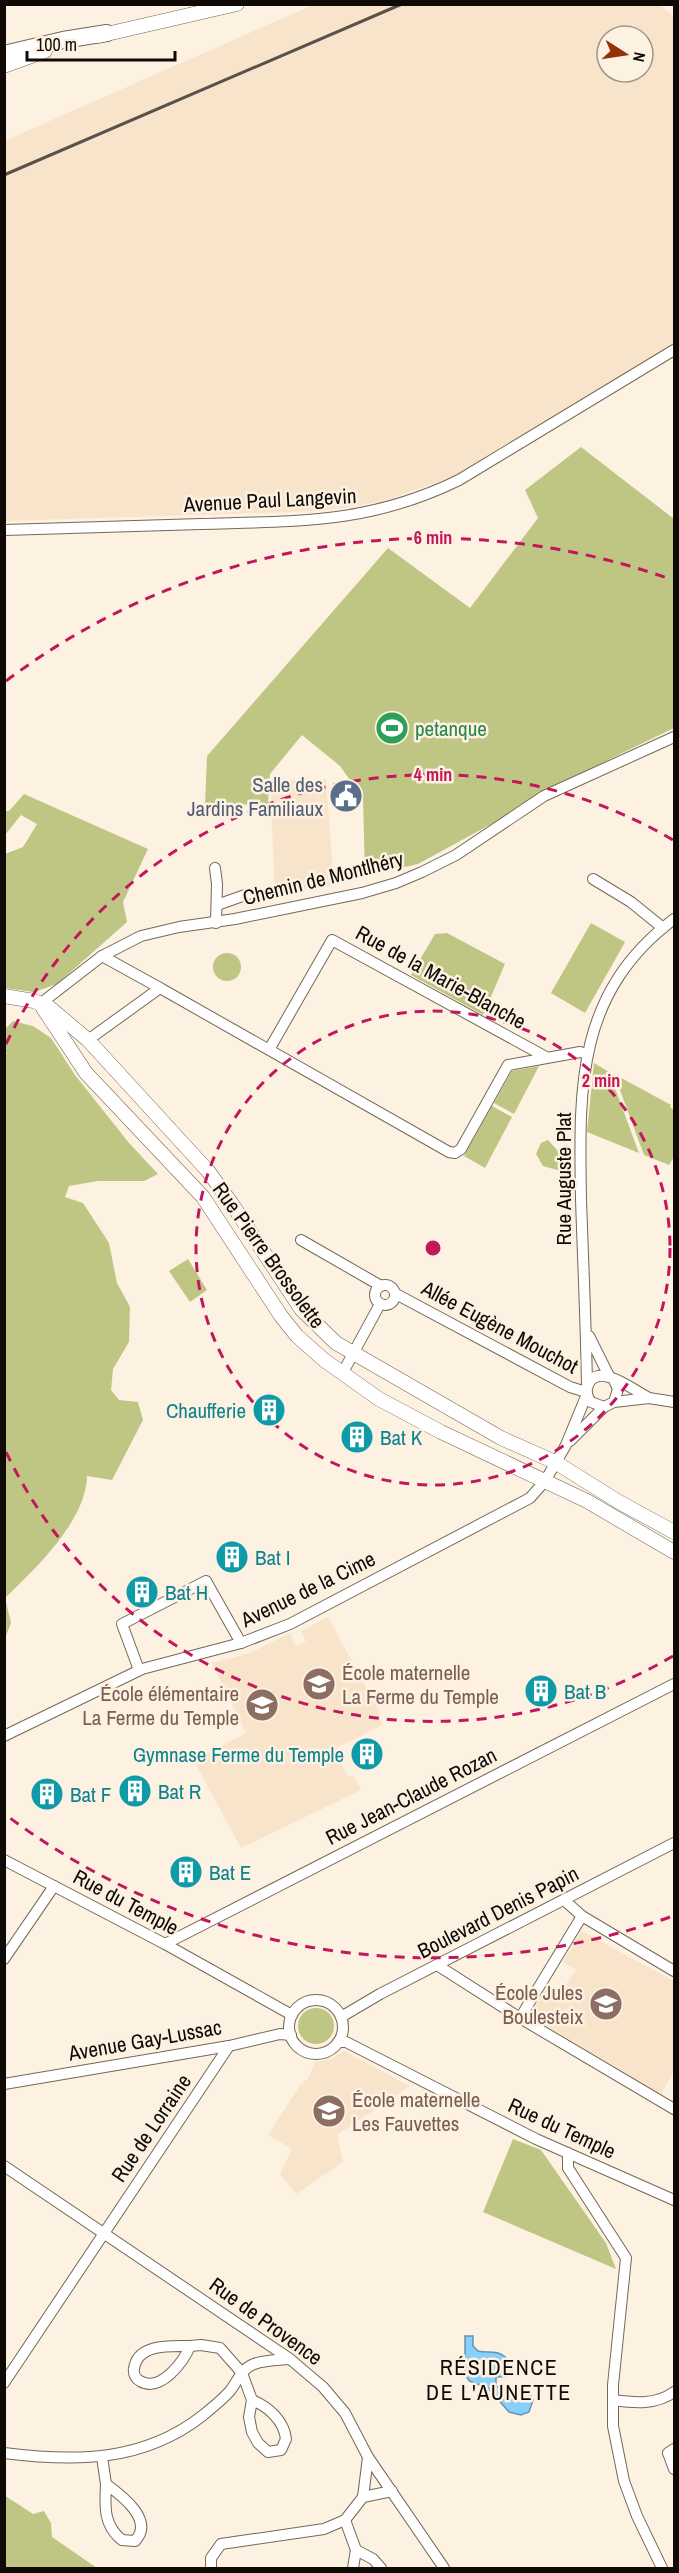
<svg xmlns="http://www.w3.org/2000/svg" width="679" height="2573" font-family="'Archivo Narrow',sans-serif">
<rect width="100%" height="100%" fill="#fdf1e2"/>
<!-- built -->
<g fill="#f8e4cb" fill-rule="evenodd">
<path d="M313 5H660L674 17V347L453 477 380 502 328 510 291 512 5 521 4 141ZM607 36H643V72H607Z"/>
<polygon points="326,779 334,885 275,896 270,781"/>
<polygon points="328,1617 379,1711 382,1725 336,1748 343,1756 339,1759 348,1777 353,1775 361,1790 241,1848 194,1761 246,1733 212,1663 250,1653 290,1633 296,1647 306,1641 301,1631"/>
<polygon points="581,1931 674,1981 674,2071 661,2094 530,2016 548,1986 560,1993 576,1970 563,1962"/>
<polygon points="344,2051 410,2086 337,2135 343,2162 296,2194 280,2174 292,2149 268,2135 301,2084 303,2084 304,2080 307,2081 315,2062 331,2059"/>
</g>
<!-- green -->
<g fill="#bfc684">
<polygon points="581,447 674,519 674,728 612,758 418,864 365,876 363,798 340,766 302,735 270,774 268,804 205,805 207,756 388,548 470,608 538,518 525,490"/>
<polygon points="24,794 148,849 123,902 127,922 57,984 34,992 5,988 5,854 23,847 37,824 21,815 5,835 5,811 9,811"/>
<polygon points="591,923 625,942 585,1013 551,993"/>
<polygon points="447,933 505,964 483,1015 411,975 435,934"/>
<circle cx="227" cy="967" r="14"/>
<path d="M13 1021 33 1026 51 1038 75 1075 129 1143 158 1174 144 1181H98L69 1186 65 1197 83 1203 109 1243 117 1283 130 1307 129 1342 113 1369 111 1390 119 1400 138 1402 143 1420 112 1480 87 1476C86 1521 36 1568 5 1598L11 1623 5 1638 4 1057 7 1053 5 1052 4 1030Z"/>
<polygon points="594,1063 609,1072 639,1153 587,1132"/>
<polygon points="539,1066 514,1114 494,1103 512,1071"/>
<polygon points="614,1074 671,1105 670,1107 674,1110 674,1157 669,1165 644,1155"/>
<polygon points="492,1106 512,1117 485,1168 464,1156"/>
<polygon points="548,1140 559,1152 562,1166 557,1170 543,1166 536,1154 541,1143"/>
<polygon points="188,1259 207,1290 190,1302 169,1271"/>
<circle cx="316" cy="2026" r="18"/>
<polygon points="513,2139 541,2150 606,2243 616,2269 483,2212"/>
<polygon points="4,2495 33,2514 44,2511 51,2523 52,2537 97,2568 5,2568"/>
</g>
<!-- water -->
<path fill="#87d0fb" stroke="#6395b1" stroke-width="1.5" d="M465 2336H473V2346L478 2351C485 2353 491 2351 498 2353 505 2355 517 2367 510 2375 507 2378 500 2376 496 2377V2386C509 2394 526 2382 533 2400L529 2412 521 2415 509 2412 488 2388 469 2381 465 2374Z"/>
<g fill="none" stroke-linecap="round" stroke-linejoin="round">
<defs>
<g id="minor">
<path d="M4 530C70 528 136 526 201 524 299 521 369 524 459 480L674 350"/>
<polyline points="215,868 217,884 216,923"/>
<polyline points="593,879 631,902 663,928"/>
<polyline points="217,905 248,894"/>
<polyline points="102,956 160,988"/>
<polyline points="40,1004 102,956 141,936 179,927 235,919 362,893 396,883 422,872 456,855 544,796 674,737"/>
<polyline points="88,1040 160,988 449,1152 455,1153 461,1149 508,1065 580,1052 588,1054"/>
<polyline points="270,1048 332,940 546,1057"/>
<polyline points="301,1240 381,1286"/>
<circle cx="385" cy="1295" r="10"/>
<polyline points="396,1294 570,1387 586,1392"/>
<polyline points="589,1336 609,1376"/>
<polyline points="342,1374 380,1304"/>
<path d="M614 1380 618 1389 614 1402 604 1407 591 1402C587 1397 585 1392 588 1385 597 1361 635 1391 649 1398"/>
<path d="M587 1386C586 1323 583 1261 581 1199 579 1087 576 993 674 919"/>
<polyline points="614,1402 649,1398 674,1402"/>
<polyline points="570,1441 604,1407"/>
<polyline points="139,1670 122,1624 206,1581 241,1643"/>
<polyline points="4,1736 142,1669 241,1643 290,1624 530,1498 545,1481 566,1445 587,1394"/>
<polyline points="4,1860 165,1944 292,2015"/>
<polyline points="564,1900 582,1916 674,1971"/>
<polyline points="165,1944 674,1684"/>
<polyline points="4,1959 54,1886"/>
<polyline points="437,1965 520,2018 674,2109"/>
<circle cx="316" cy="2027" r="27"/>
<polyline points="341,2017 380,1994 674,1843"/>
<polyline points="520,2018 582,1916"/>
<polyline points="338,2042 346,2042 536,2139 674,2200"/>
<polyline points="4,2084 229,2046 280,2034 291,2035"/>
<polyline points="568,2153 568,2168 626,2258 613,2385 613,2426 624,2481 637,2516 662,2568"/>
<polyline points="4,2166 290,2359 323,2387 345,2413 368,2457 444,2568"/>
<path d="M190 2346C172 2346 137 2343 134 2369 133 2374 136 2379 140 2381 160 2393 184 2362 190 2346L201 2345 220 2348 242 2373 252 2400 249 2417 252 2432 258 2443 268 2452 281 2450 286 2439C284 2421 269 2407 252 2400"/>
<polyline points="4,2383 229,2046"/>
<path d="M613 2400C635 2403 656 2405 674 2392"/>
<polyline points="674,2449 668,2453 674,2469"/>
<path d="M4 2453C76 2462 143 2462 202 2416 212 2408 222 2400 230 2391 237 2382 242 2368 254 2364 265 2360 279 2360 290 2359"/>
<path d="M102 2457 106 2484C121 2495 155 2520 135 2541L122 2540C103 2525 105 2506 106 2484"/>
<polyline points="363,2497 368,2457"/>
<polyline points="363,2497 392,2491"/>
<polyline points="345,2520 356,2550 353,2568"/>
<polyline points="356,2550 373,2559 381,2568"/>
<polyline points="211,2568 211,2558 221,2544 324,2529 345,2520 363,2497"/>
</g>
<g id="major">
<polyline points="98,36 237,4"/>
<polyline points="4,66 45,51"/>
<polyline points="4,996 34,1001 50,1008 88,1040 208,1171 232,1204 301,1309 336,1343 501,1438 555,1462 619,1502 674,1532"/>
<polyline points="43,1008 86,1073 203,1197 281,1316 297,1336 324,1360 379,1399 441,1432 587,1501 674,1552"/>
</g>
<polyline id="highway" points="4,54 63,40 107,33"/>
</defs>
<!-- minor casing -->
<use href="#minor" stroke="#756857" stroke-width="12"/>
<!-- major casing -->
<use href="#major" stroke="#756857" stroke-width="15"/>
<!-- highway casing -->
<use href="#highway" stroke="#756857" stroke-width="18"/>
<!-- minor -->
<use href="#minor" stroke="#fff" stroke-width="10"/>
<!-- major -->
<use href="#major" stroke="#fff" stroke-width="14"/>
<!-- highway -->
<use href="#highway" stroke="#fff" stroke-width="16"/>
<!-- rail -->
<polyline stroke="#59524a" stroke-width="3" points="4,175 402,4"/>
</g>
<!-- distance rings -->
<g fill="none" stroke="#c2185b" stroke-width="3" stroke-dasharray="10 8">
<circle cx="433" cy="1248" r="237"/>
<path d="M673 1656A473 473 0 0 1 6 1452M6 1044A473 473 0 0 1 673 840"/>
<path d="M670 1917A710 710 0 0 1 6 1815M6 681A710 710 0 0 1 670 579"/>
</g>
<!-- icons -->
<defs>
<symbol id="stadium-disc" viewBox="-11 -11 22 22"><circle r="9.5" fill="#2e9e5b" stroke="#fdf1e2"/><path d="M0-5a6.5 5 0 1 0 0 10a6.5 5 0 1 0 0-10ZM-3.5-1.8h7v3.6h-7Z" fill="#fff"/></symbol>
<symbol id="civic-disc" viewBox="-11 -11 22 22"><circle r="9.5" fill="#5c6f8a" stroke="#fdf1e2"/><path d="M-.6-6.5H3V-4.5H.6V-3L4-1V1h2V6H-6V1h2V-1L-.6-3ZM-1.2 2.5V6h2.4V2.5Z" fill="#fff"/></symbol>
<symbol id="building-disc" viewBox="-11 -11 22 22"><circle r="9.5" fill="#0f9aa8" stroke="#fdf1e2"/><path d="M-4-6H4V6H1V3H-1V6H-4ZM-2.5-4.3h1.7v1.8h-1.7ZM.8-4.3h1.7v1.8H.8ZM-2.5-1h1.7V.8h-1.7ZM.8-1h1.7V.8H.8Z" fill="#fff"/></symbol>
<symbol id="school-disc" viewBox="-11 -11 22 22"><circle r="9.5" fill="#8d6e63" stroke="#fdf1e2"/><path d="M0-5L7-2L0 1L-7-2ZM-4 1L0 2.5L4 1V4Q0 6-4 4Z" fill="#fff"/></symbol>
</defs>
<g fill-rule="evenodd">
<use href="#stadium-disc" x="373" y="709" width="38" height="38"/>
<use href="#civic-disc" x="327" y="777" width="38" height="38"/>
<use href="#building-disc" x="250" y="1391" width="38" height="38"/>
<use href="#building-disc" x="338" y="1418" width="38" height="38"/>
<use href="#building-disc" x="213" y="1538" width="38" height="38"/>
<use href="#building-disc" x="123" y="1573" width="38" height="38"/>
<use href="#school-disc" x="300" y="1665" width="38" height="38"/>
<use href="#building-disc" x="522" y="1672" width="38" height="38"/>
<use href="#school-disc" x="243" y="1686" width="38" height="38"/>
<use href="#building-disc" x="348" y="1735" width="38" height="38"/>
<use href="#building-disc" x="116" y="1772" width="38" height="38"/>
<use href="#building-disc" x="28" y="1775" width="38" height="38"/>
<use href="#building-disc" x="167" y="1853" width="38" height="38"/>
<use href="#school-disc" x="587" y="1985" width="38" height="38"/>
<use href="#school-disc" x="310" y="2092" width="38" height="38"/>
</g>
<g text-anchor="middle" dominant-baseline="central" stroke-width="5" stroke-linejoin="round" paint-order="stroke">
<!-- street labels -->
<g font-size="21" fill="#0f0a05" stroke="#fdf1e2">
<text transform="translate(270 500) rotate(-3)">Avenue Paul Langevin</text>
<text transform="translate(323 878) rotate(-14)">Chemin de Montlhéry</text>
<text transform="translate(441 977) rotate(29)">Rue de la Marie-Blanche</text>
<text transform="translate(563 1179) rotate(-90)">Rue Auguste Plat</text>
<text transform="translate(269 1255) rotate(54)">Rue Pierre Brossolette</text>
<text transform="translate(500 1327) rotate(28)">Allée Eugène Mouchot</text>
<text transform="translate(308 1589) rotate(-26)">Avenue de la Cime</text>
<text transform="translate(411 1796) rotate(-27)">Rue Jean-Claude Rozan</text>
<text transform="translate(126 1902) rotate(28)">Rue du Temple</text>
<text transform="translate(498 1912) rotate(-27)">Boulevard Denis Papin</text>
<text transform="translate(145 2040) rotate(-10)">Avenue Gay-Lussac</text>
<text transform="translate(151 2128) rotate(-56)">Rue de Lorraine</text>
<text transform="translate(562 2128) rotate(25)">Rue du Temple</text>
<text transform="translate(266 2321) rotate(36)">Rue de Provence</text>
</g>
<!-- leisure labels -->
<g font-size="21" fill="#27864d" stroke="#fdf1e2" text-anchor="start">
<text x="415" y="728">petanque</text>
</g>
<!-- service labels -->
<g font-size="21" fill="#4e5e75" stroke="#fdf1e2" text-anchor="end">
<text x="323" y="784">Salle des<tspan x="323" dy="24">Jardins Familiaux</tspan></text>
</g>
<!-- culture labels -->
<g font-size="21" fill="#0d838f" stroke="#fdf1e2" text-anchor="start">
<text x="246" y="1410" text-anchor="end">Chaufferie</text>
<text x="380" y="1437">Bat K</text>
<text x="255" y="1557">Bat I</text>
<text x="165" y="1592">Bat H</text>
<text x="564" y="1691">Bat B</text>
<text x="344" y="1754" text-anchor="end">Gymnase Ferme du Temple</text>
<text x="158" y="1791">Bat R</text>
<text x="70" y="1794">Bat F</text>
<text x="209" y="1872">Bat E</text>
</g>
<!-- education labels -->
<g font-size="21" fill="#785e54" stroke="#fdf1e2" text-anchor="start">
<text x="342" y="1672">École maternelle<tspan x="342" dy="24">La Ferme du Temple</tspan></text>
<text x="239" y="1693" text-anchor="end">École élémentaire<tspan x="239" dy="24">La Ferme du Temple</tspan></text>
<text x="583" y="1992" text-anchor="end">École Jules<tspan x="583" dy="24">Boulesteix</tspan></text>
<text x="352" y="2099">École maternelle<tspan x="352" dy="24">Les Fauvettes</tspan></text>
</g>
<!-- neighbourhood labels -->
<g font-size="22" letter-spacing="1.5" fill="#0f0a05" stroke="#fdf1e2">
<text x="499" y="2367">RÉSIDENCE<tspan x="499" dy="25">DE L'AUNETTE</tspan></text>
</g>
</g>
<circle cx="433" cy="1248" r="9" fill="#c2185b" stroke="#fdf1e2" stroke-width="3"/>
<g font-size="18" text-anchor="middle" font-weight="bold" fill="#c2185b" stroke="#fdf1e2" stroke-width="5" stroke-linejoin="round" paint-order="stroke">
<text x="433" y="544">6 min</text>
<text x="433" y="781">4 min</text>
<text x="601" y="1087">2 min</text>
</g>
<!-- border -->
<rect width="679" height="2573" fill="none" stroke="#0f0a05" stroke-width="12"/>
<!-- north arrow -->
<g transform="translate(625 54) rotate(102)"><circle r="28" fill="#fdf1e2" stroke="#9e958a" stroke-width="1.5"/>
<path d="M0-4.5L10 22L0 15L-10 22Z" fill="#963009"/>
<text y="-9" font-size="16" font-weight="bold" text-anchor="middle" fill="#0f0a05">N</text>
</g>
<!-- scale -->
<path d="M27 51v9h148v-9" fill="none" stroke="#0f0a05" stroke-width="3"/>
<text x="36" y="51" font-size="18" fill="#0f0a05" stroke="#fdf1e2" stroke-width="4.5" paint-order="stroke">100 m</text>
</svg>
